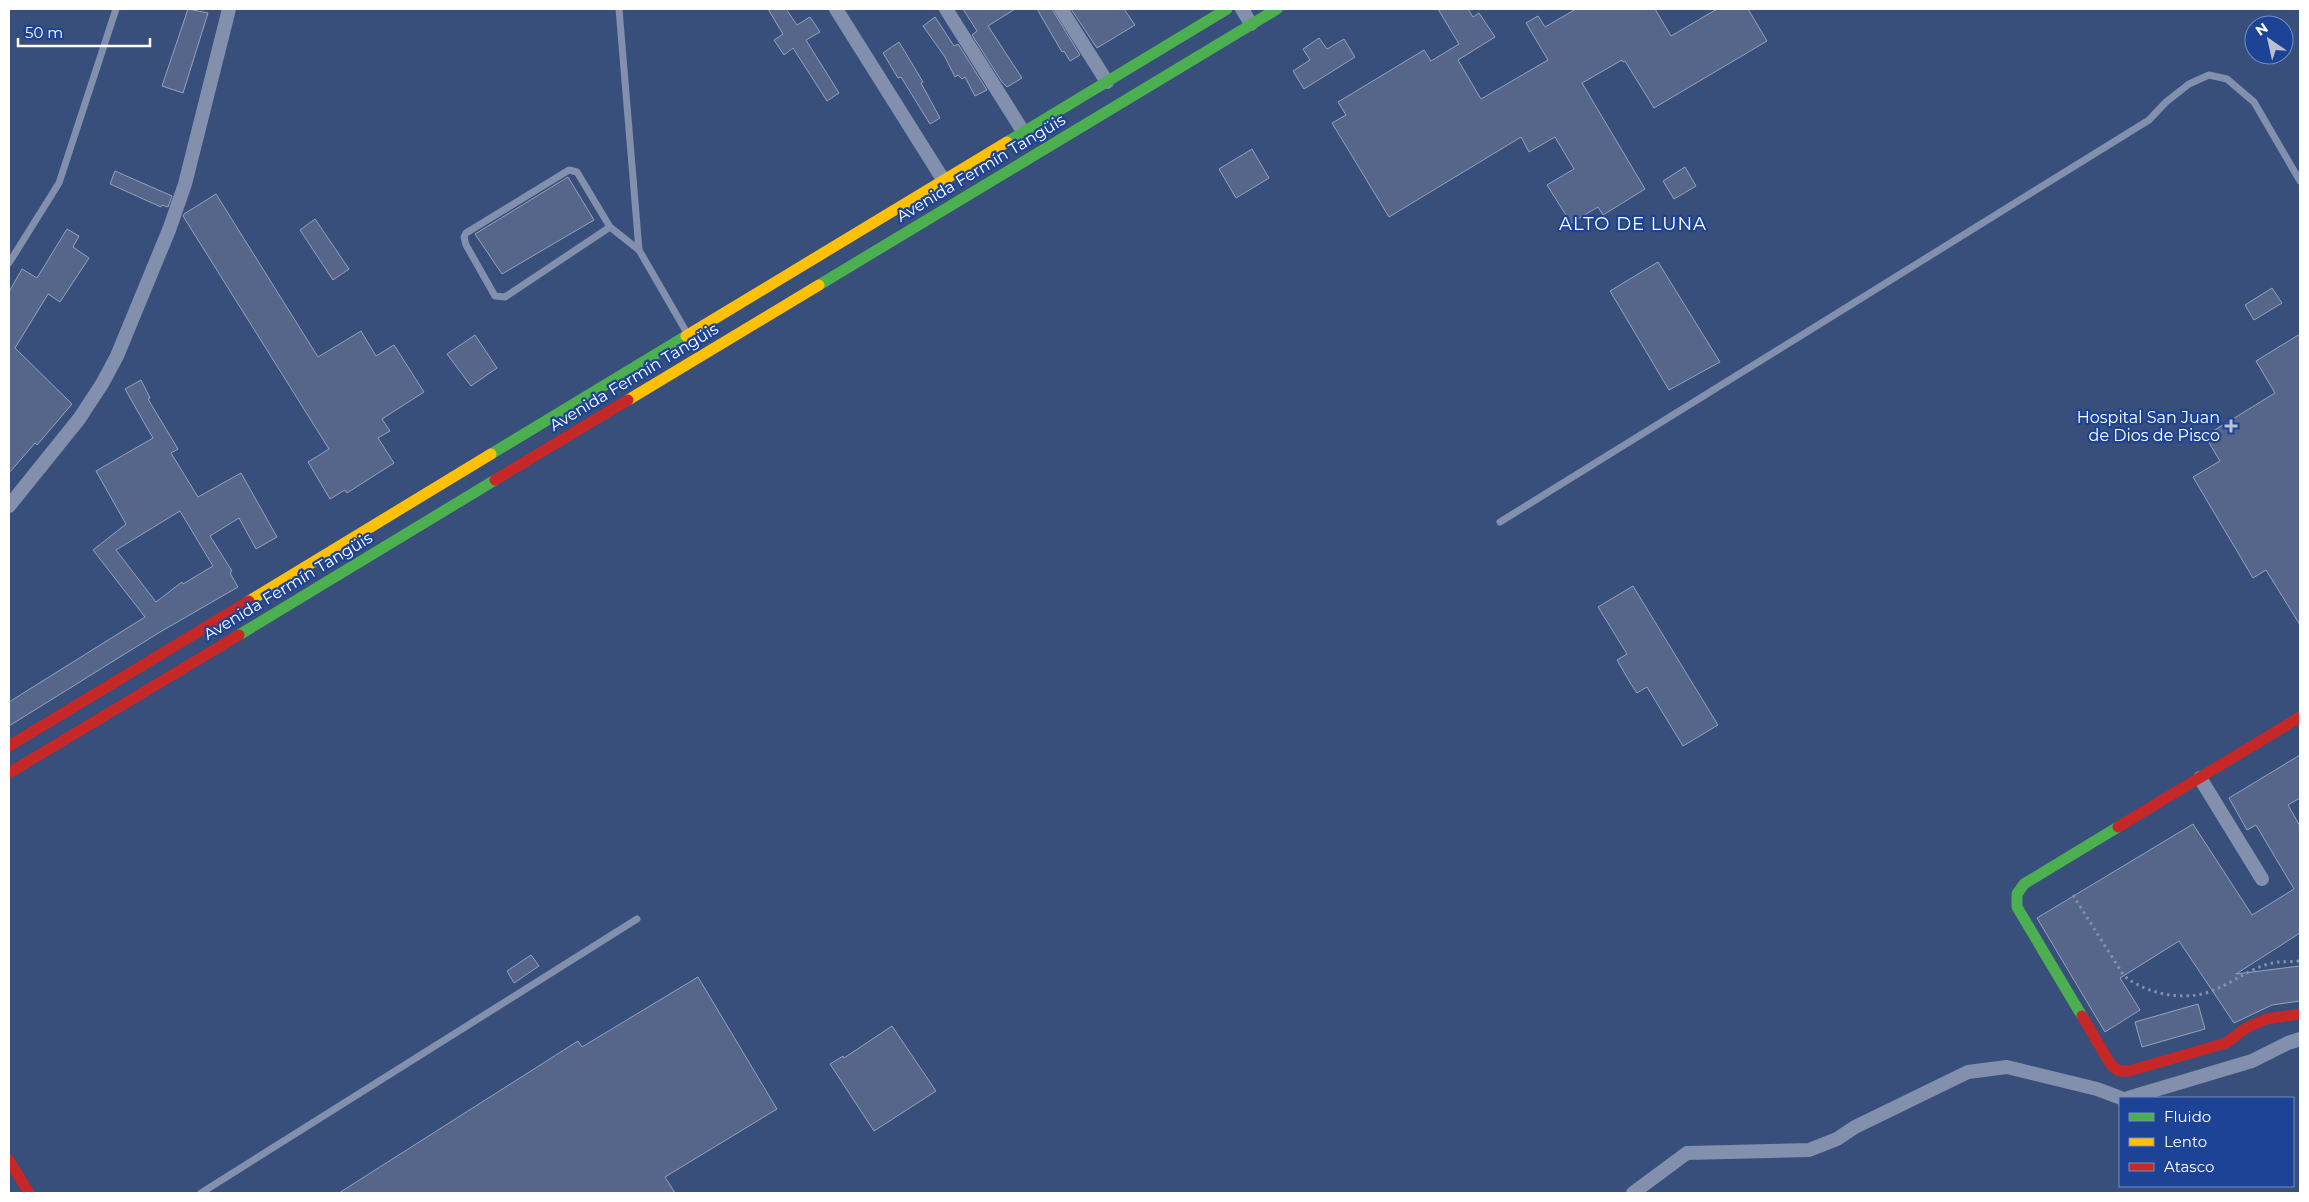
<svg xmlns="http://www.w3.org/2000/svg" width="2309" height="1202" font-family="Montserrat,sans-serif">
<rect width="100%" height="100%" fill="#384e7b"/>
<!-- building -->
<g fill="#55668a" stroke="#96a2bb" fill-rule="evenodd">
<polygon points="188,9 208,13 183,93 162,86"/>
<polygon points="768,9 786,9 797,25 810,17 820,32 806,40 839,93 827,101 793,48 784,55 774,40 783,34"/>
<polygon points="963,9 1015,9 988,26 1022,78 1007,87 1002,82 972,35 977,31"/>
<polygon points="1037,9 1052,9 1080,55 1070,61 1064,51 1062,52"/>
<polygon points="1071,9 1124,9 1135,25 1097,48"/>
<polygon points="1438,9 1468,9 1473,17 1479,13 1495,37 1458,60 1481,99 1548,60 1526,23 1538,16 1545,27 1576,9 1655,9 1671,36 1717,9 1748,9 1767,41 1654,108 1625,61 1623,62 1622,60 1582,83 1645,189 1603,215 1598,207 1571,223 1547,185 1574,169 1555,137 1529,152 1521,137 1389,217 1332,123 1346,115 1338,102 1424,50 1431,61 1459,44"/>
<polygon points="935,17 954,46 958,44 987,90 975,96 965,77 962,79 958,75 955,77 945,57 923,26"/>
<polygon points="1319,38 1327,49 1344,39 1355,57 1304,89 1293,71 1310,60 1303,49"/>
<polygon points="899,42 923,82 921,83 940,118 930,124 901,77 898,78 883,53"/>
<polygon points="1252,149 1269,178 1236,198 1219,169"/>
<polygon points="1685,167 1696,186 1674,199 1663,181"/>
<polygon points="115,171 172,196 168,207 162,205 161,207 110,184"/>
<polygon points="568,177 594,220 502,274 475,234"/>
<polygon points="216,194 318,357 361,331 376,356 394,345 424,392 382,419 390,431 378,438 394,463 347,493 345,490 330,499 308,462 329,449 183,216 184,214"/>
<polygon points="315,219 349,269 333,280 300,230"/>
<polygon points="67,229 79,236 73,247 89,258 60,302 48,294 15,348 72,404 37,445 35,443 9,473 9,292 22,269 37,278"/>
<polygon points="1658,262 1720,362 1669,390 1610,291"/>
<polygon points="2272,288 2282,303 2254,320 2245,305"/>
<polygon points="2300,334 2300,625 2266,570 2253,578 2193,477 2220,461 2205,436 2275,393 2256,361"/>
<polygon points="475,335 497,368 471,386 447,354"/>
<path d="M141 380 150 398 148 399 178 449 171 453 198 497 241 473 277 537 256 549 239 518 210 536 232 571 230 573 238 587 160 632 9 726V702L145 617 93 550 126 524 96 471 153 438 125 389ZM180 511 213 566 183 584 182 582 156 602 116 550Z"/>
<polygon points="1633,586 1718,725 1683,746 1647,687 1637,693 1631,684 1617,660 1627,654 1598,607"/>
<polygon points="2300,755 2300,798 2288,805 2300,826 2300,933 2236,974 2300,966 2300,1001 2272,1005 2234,1023 2179,941 2120,978 2140,1010 2105,1032 2037,918 2193,824 2252,915 2294,889 2256,825 2247,830 2229,798"/>
<polygon points="531,955 539,966 514,983 507,971"/>
<polygon points="698,977 777,1109 665,1177 675,1193 339,1193 578,1041 582,1047"/>
<polygon points="2198,1004 2205,1029 2142,1047 2135,1022"/>
<polygon points="892,1026 936,1091 874,1131 830,1064 843,1056 844,1058"/>
</g>
<g fill="none" stroke-linecap="round" stroke-linejoin="round">
<!-- path -->
<path stroke="#828fad" stroke-width="3" stroke-dasharray="2.5 4" stroke-linecap="butt" d="M2073 895 2124 976C2147 994 2182 1001 2209 992 2229 985 2246 971 2265 965 2276 961 2289 962 2300 961"/>
<!-- lane -->
<g stroke="#828fad" stroke-width="7">
<polyline points="619,9 639,250 687,333"/>
<polyline points="610,227 577,172 569,170 466,233 464,237 466,245 495,296 505,297 610,227 639,250"/>
<polyline points="9,263 59,183 116,9"/>
<polyline points="1500,522 2149,120 2166,102 2189,84 2209,75 2227,79 2254,102 2300,181"/>
<polyline points="201,1193 637,919"/>
</g>
<!-- street -->
<g stroke="#828fad" stroke-width="14">
<polyline points="836,9 944,181"/>
<polyline points="946,9 1024,133"/>
<polyline points="1061,9 1107,82"/>
<polyline points="1242,9 1251,24"/>
<polyline points="9,506 79,419 102,384 117,356 169,230 185,184 229,9"/>
<polyline points="2200,778 2262,879"/>
<polyline points="2128,1098 2252,1061 2288,1043 2300,1039"/>
<polyline points="1633,1193 1687,1153 1809,1150 1837,1139 1855,1127 1968,1072 2007,1067 2097,1089 2121,1098"/>
</g>
<!-- fast -->
<g stroke="#4caf50" stroke-width="11">
<polyline points="1007,142 1227,9"/>
<polyline points="819,285 1277,9"/>
<polyline points="491,454 686,336"/>
<polyline points="239,635 495,480"/>
<polyline points="2082,1016 2017,907 2017,894 2024,884 2118,827"/>
</g>
<!-- slow -->
<g stroke="#ffc107" stroke-width="11">
<polyline points="686,336 1007,142"/>
<polyline points="628,400 819,285"/>
<polyline points="249,601 491,454"/>
</g>
<!-- jam -->
<g stroke="#c62828" stroke-width="11">
<polyline points="495,480 628,400"/>
<polyline points="9,746 249,601"/>
<polyline points="9,773 239,635"/>
<polyline points="2118,827 2300,717"/>
<polyline points="2082,1016 2111,1065 2119,1071 2129,1071 2226,1043 2246,1028 2266,1019 2300,1014"/>
<polyline points="9,1160 29,1193"/>
</g>
</g>
<!-- markers -->
<path fill="#b9c1d1" stroke="#1d4396" stroke-width="2" d="M2228.5 418.5h5v5h5v5h-5v5h-5v-5h-5v-5h5z"/>
<g text-anchor="middle" dominant-baseline="central" stroke-width="4.5" stroke-linejoin="round" paint-order="stroke">
<!-- street labels -->
<g font-size="16" fill="#fff" stroke="#1d4396">
<text transform="translate(981 168) rotate(-31)">Avenida Fermín Tangüis</text>
<text transform="translate(634 377) rotate(-31)">Avenida Fermín Tangüis</text>
<text transform="translate(288 586) rotate(-31)">Avenida Fermín Tangüis</text>
</g>
<!-- poi labels -->
<g font-size="16" fill="#fff" stroke="#1d4396" text-anchor="end">
<text x="2220" y="417">Hospital San Juan<tspan x="2220" dy="18">de Dios de Pisco</tspan></text>
</g>
<!-- neighbourhood labels -->
<g font-size="18" letter-spacing="1" fill="#fff" stroke="#1d4396">
<text x="1633" y="224">ALTO DE LUNA</text>
</g>
</g>
<!-- border -->
<rect width="2309" height="1202" fill="none" stroke="#ffffff" stroke-width="20"/>
<!-- legend -->
<rect x="2119" y="1097" width="175" height="90" fill="#1d4396" stroke="#778ec0"/>
<rect x="2129" y="1113" width="25" height="8" fill="#4caf50" stroke="#778ec0"/>
<text x="2164" y="1122" font-size="15" fill="#ffffff">Fluido</text>
<rect x="2129" y="1138" width="25" height="8" fill="#ffc107" stroke="#778ec0"/>
<text x="2164" y="1147" font-size="15" fill="#ffffff">Lento</text>
<rect x="2129" y="1163" width="25" height="8" fill="#c62828" stroke="#778ec0"/>
<text x="2164" y="1172" font-size="15" fill="#ffffff">Atasco</text>
<!-- north arrow -->
<g transform="translate(2269 40) rotate(326)"><circle r="24" fill="#1d4396" stroke="#778ec0"/>
<path d="M0-4L9 19L0 12L-9 19Z" fill="#b9c1d1"/>
<text y="-8" font-size="14" font-weight="bold" text-anchor="middle" fill="#ffffff">N</text>
</g>
<!-- scale -->
<path d="M18 38v8h132v-8" fill="none" stroke="#ffffff" stroke-width="2.5"/>
<text x="25" y="38" font-size="15" fill="#ffffff" stroke="#1d4396" stroke-width="4" paint-order="stroke">50 m</text>
</svg>
